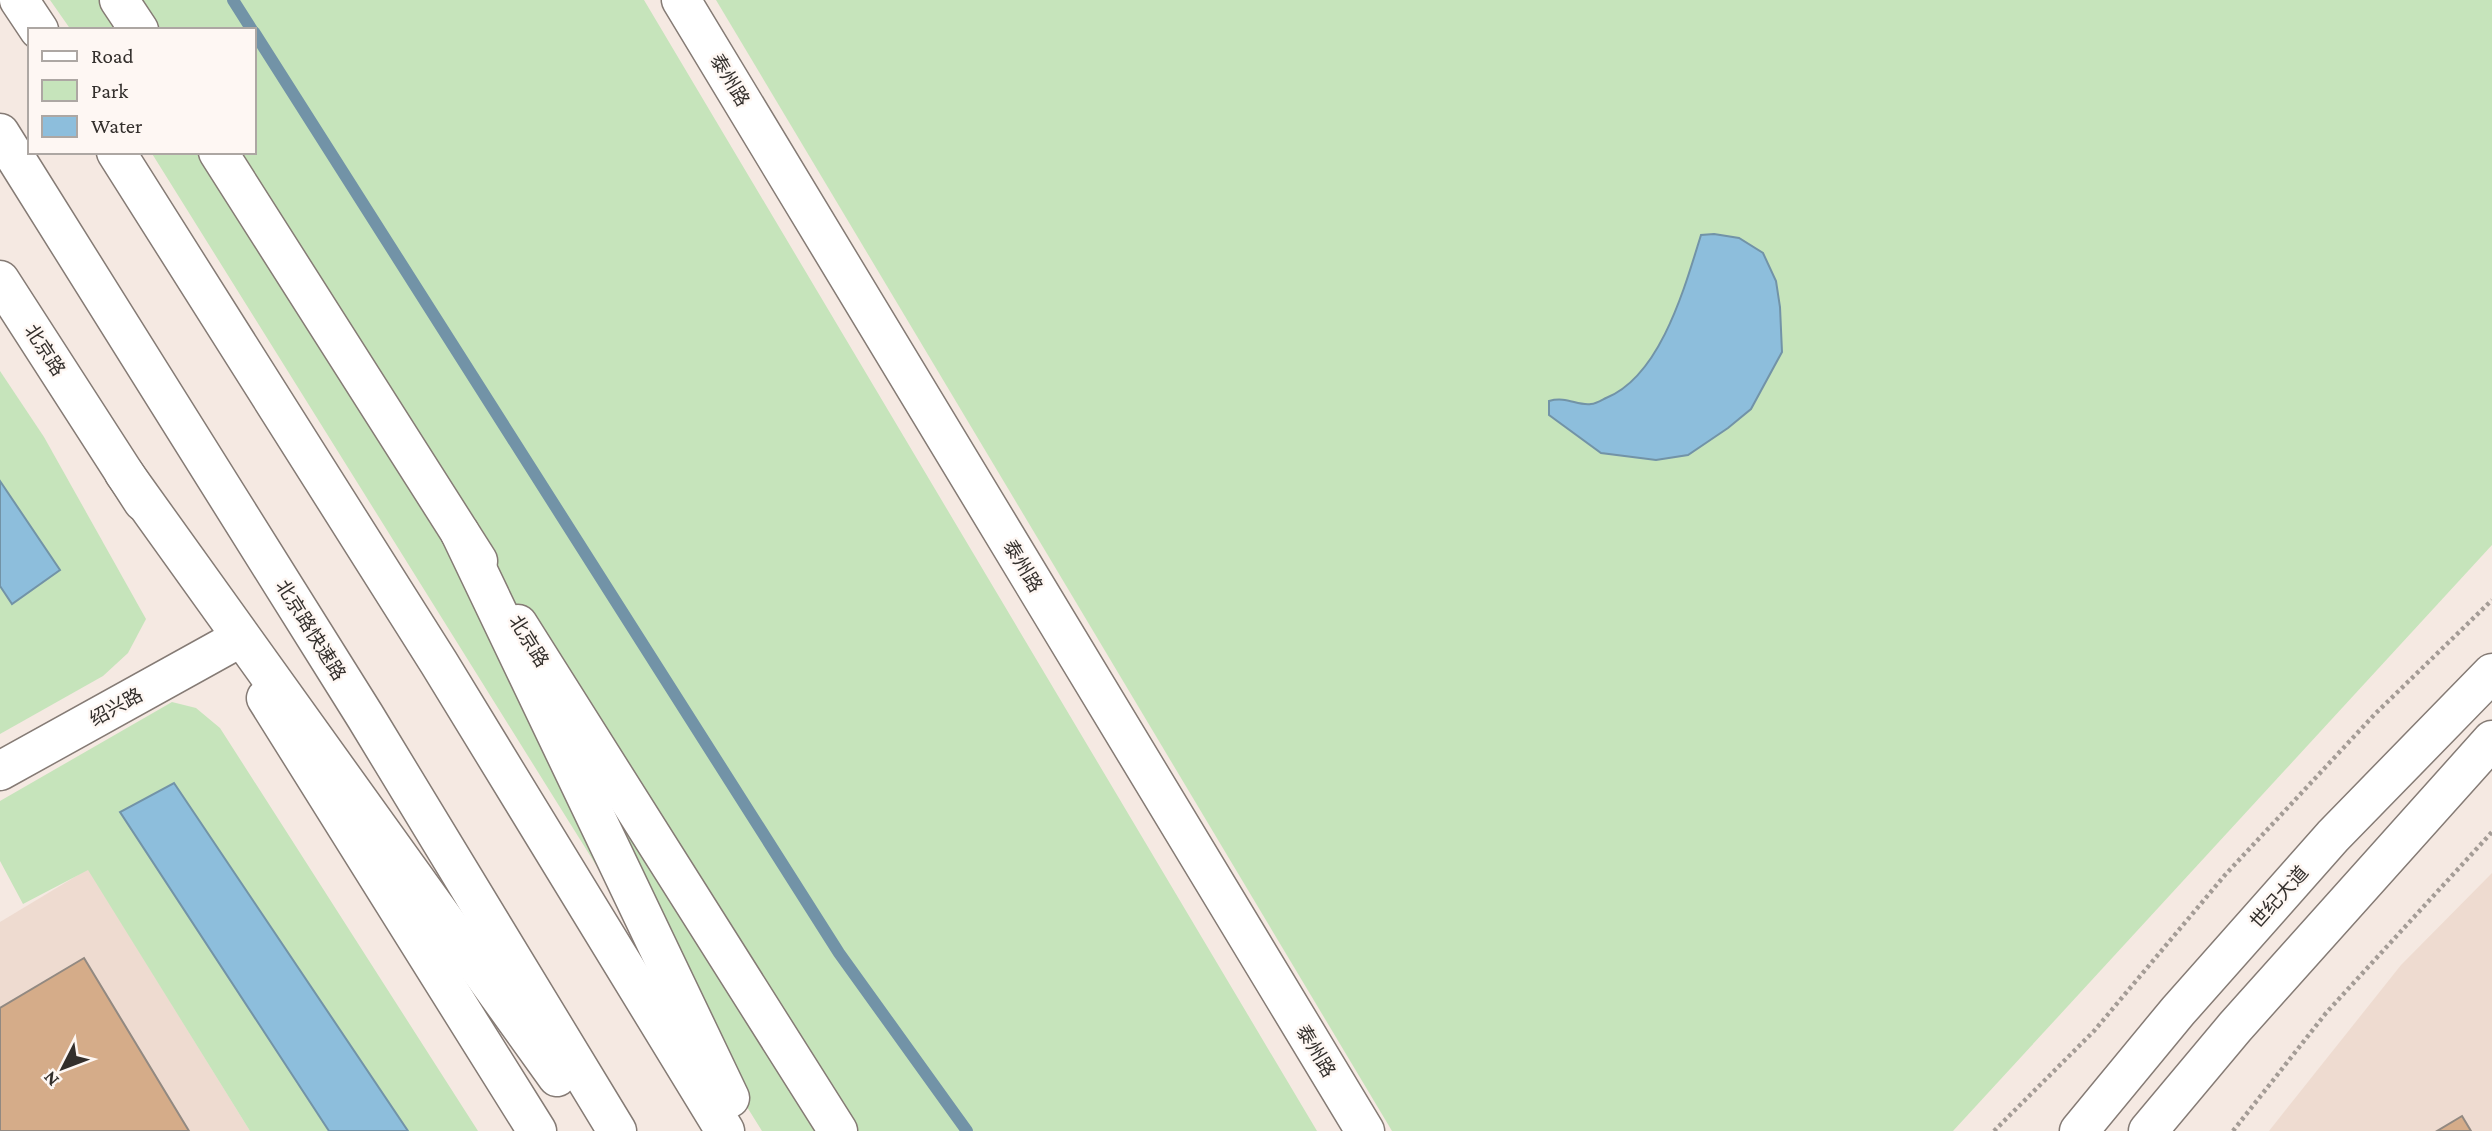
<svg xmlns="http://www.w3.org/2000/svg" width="2492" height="1131" font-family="'Crimson Pro','Noto Sans SC',serif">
<rect width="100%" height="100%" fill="#f5e9e2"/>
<!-- built -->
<g fill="#eedbd0">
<polygon points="88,869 250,1131 0,1131 0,922"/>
<polygon points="2492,873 2492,1131 2269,1131 2401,965"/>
</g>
<!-- green -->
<g fill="#c6e4bb">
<polygon points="50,0 644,0 1317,1131 762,1131 151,152 254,152 254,30 71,30"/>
<polygon points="716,0 2492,0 2492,545 1953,1131 1392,1131"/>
<polygon points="0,371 44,437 146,619 128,653 103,676 0,734"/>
<polygon points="172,702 196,708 220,728 478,1131 250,1131 88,870 23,904 0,861 0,801"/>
</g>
<!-- water -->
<g fill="#8dbedc" stroke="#7293a7" stroke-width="2">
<path d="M1714 234 1739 238 1763 253 1776 281 1780 307 1782 352 1751 409 1728 428 1688 455 1656 460 1601 453 1549 415V401C1567 396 1577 406 1591 404 1596 404 1602 400 1606 398 1661 376 1685 286 1701 235Z"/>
<polygon points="0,481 60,570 12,604 0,586"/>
<polygon points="174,783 408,1131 329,1131 120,812"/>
</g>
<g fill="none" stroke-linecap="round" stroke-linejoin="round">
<!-- stream -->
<g stroke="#7293a7" stroke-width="12">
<polyline points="233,0 252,30"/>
<polyline points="254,32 839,953 967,1131"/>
</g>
</g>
<!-- building -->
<g fill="#d5ac89" stroke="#928981" stroke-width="2">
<polygon points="84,958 189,1131 0,1131 0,1008"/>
<polygon points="2462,1116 2471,1131 2437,1131"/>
</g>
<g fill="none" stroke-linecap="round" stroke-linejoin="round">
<defs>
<g id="minor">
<polyline points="681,0 1365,1131"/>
<polyline points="0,771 231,643"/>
<polyline points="2079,1131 2178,1011 2333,836 2492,673"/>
<polyline points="2148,1131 2235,1027 2492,740"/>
</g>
<g id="major">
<polyline points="119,0 139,30"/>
<polyline points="218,152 478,561"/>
<polyline points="0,280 143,502"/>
<polyline points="518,624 838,1131"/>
<polyline points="266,698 537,1131"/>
</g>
<g id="highway">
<polyline points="19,0 39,30"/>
<polyline points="0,133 365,716 617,1131"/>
<polyline points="116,152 439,663 725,1131"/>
<polyline points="124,473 557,1077"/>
<polyline points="460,533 730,1098"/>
</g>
</defs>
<!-- minor casing -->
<use href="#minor" stroke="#857b75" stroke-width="41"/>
<!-- major casing -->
<use href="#major" stroke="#857b75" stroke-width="41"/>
<!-- highway casing -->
<use href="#highway" stroke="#857b75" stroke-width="41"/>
<!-- path -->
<g stroke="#a49c96" stroke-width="4.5" stroke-dasharray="3.5 3.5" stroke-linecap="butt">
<polyline points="1994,1131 2094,1031 2225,875 2375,714 2492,600"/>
<polyline points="2233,1131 2326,1013 2492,832"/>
</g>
<!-- minor -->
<use href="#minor" stroke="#fff" stroke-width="38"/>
<!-- major -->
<use href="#major" stroke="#fff" stroke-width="38"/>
<!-- highway -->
<use href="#highway" stroke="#fff" stroke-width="38"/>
</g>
<g text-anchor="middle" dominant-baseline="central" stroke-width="5" stroke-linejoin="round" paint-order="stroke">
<!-- street labels -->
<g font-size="19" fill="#332f2c" stroke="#fef7f3">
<text transform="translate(730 80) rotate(59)">泰州路</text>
<text transform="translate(45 350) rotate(57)">北京路</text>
<text transform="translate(1023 566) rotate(59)">泰州路</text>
<text transform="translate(311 630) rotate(58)">北京路快速路</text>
<text transform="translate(529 641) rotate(58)">北京路</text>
<text transform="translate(116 707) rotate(-29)">绍兴路</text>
<text transform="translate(2279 897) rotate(-48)">世纪大道</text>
<text transform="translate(1316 1051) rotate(59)">泰州路</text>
</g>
</g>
<!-- legend -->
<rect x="28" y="28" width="228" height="126" fill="#fef7f3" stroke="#ada7a3" stroke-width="2"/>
<rect x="42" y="51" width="35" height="10" fill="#ffffff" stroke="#ada7a3" stroke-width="2"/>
<text x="91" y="63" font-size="21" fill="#332f2c">Road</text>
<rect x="42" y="80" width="35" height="21" fill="#c6e4bb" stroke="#ada7a3" stroke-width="2"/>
<text x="91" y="98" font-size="21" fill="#332f2c">Park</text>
<rect x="42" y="116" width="35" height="21" fill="#8dbedc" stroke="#ada7a3" stroke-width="2"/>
<text x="91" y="133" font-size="21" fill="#332f2c">Water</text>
<!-- north arrow -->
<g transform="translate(63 1068) rotate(228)" stroke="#fef7f3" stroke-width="5" paint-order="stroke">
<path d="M0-5L12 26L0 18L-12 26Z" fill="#332f2c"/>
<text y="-10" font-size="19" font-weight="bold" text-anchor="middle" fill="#332f2c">N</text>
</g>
</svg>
